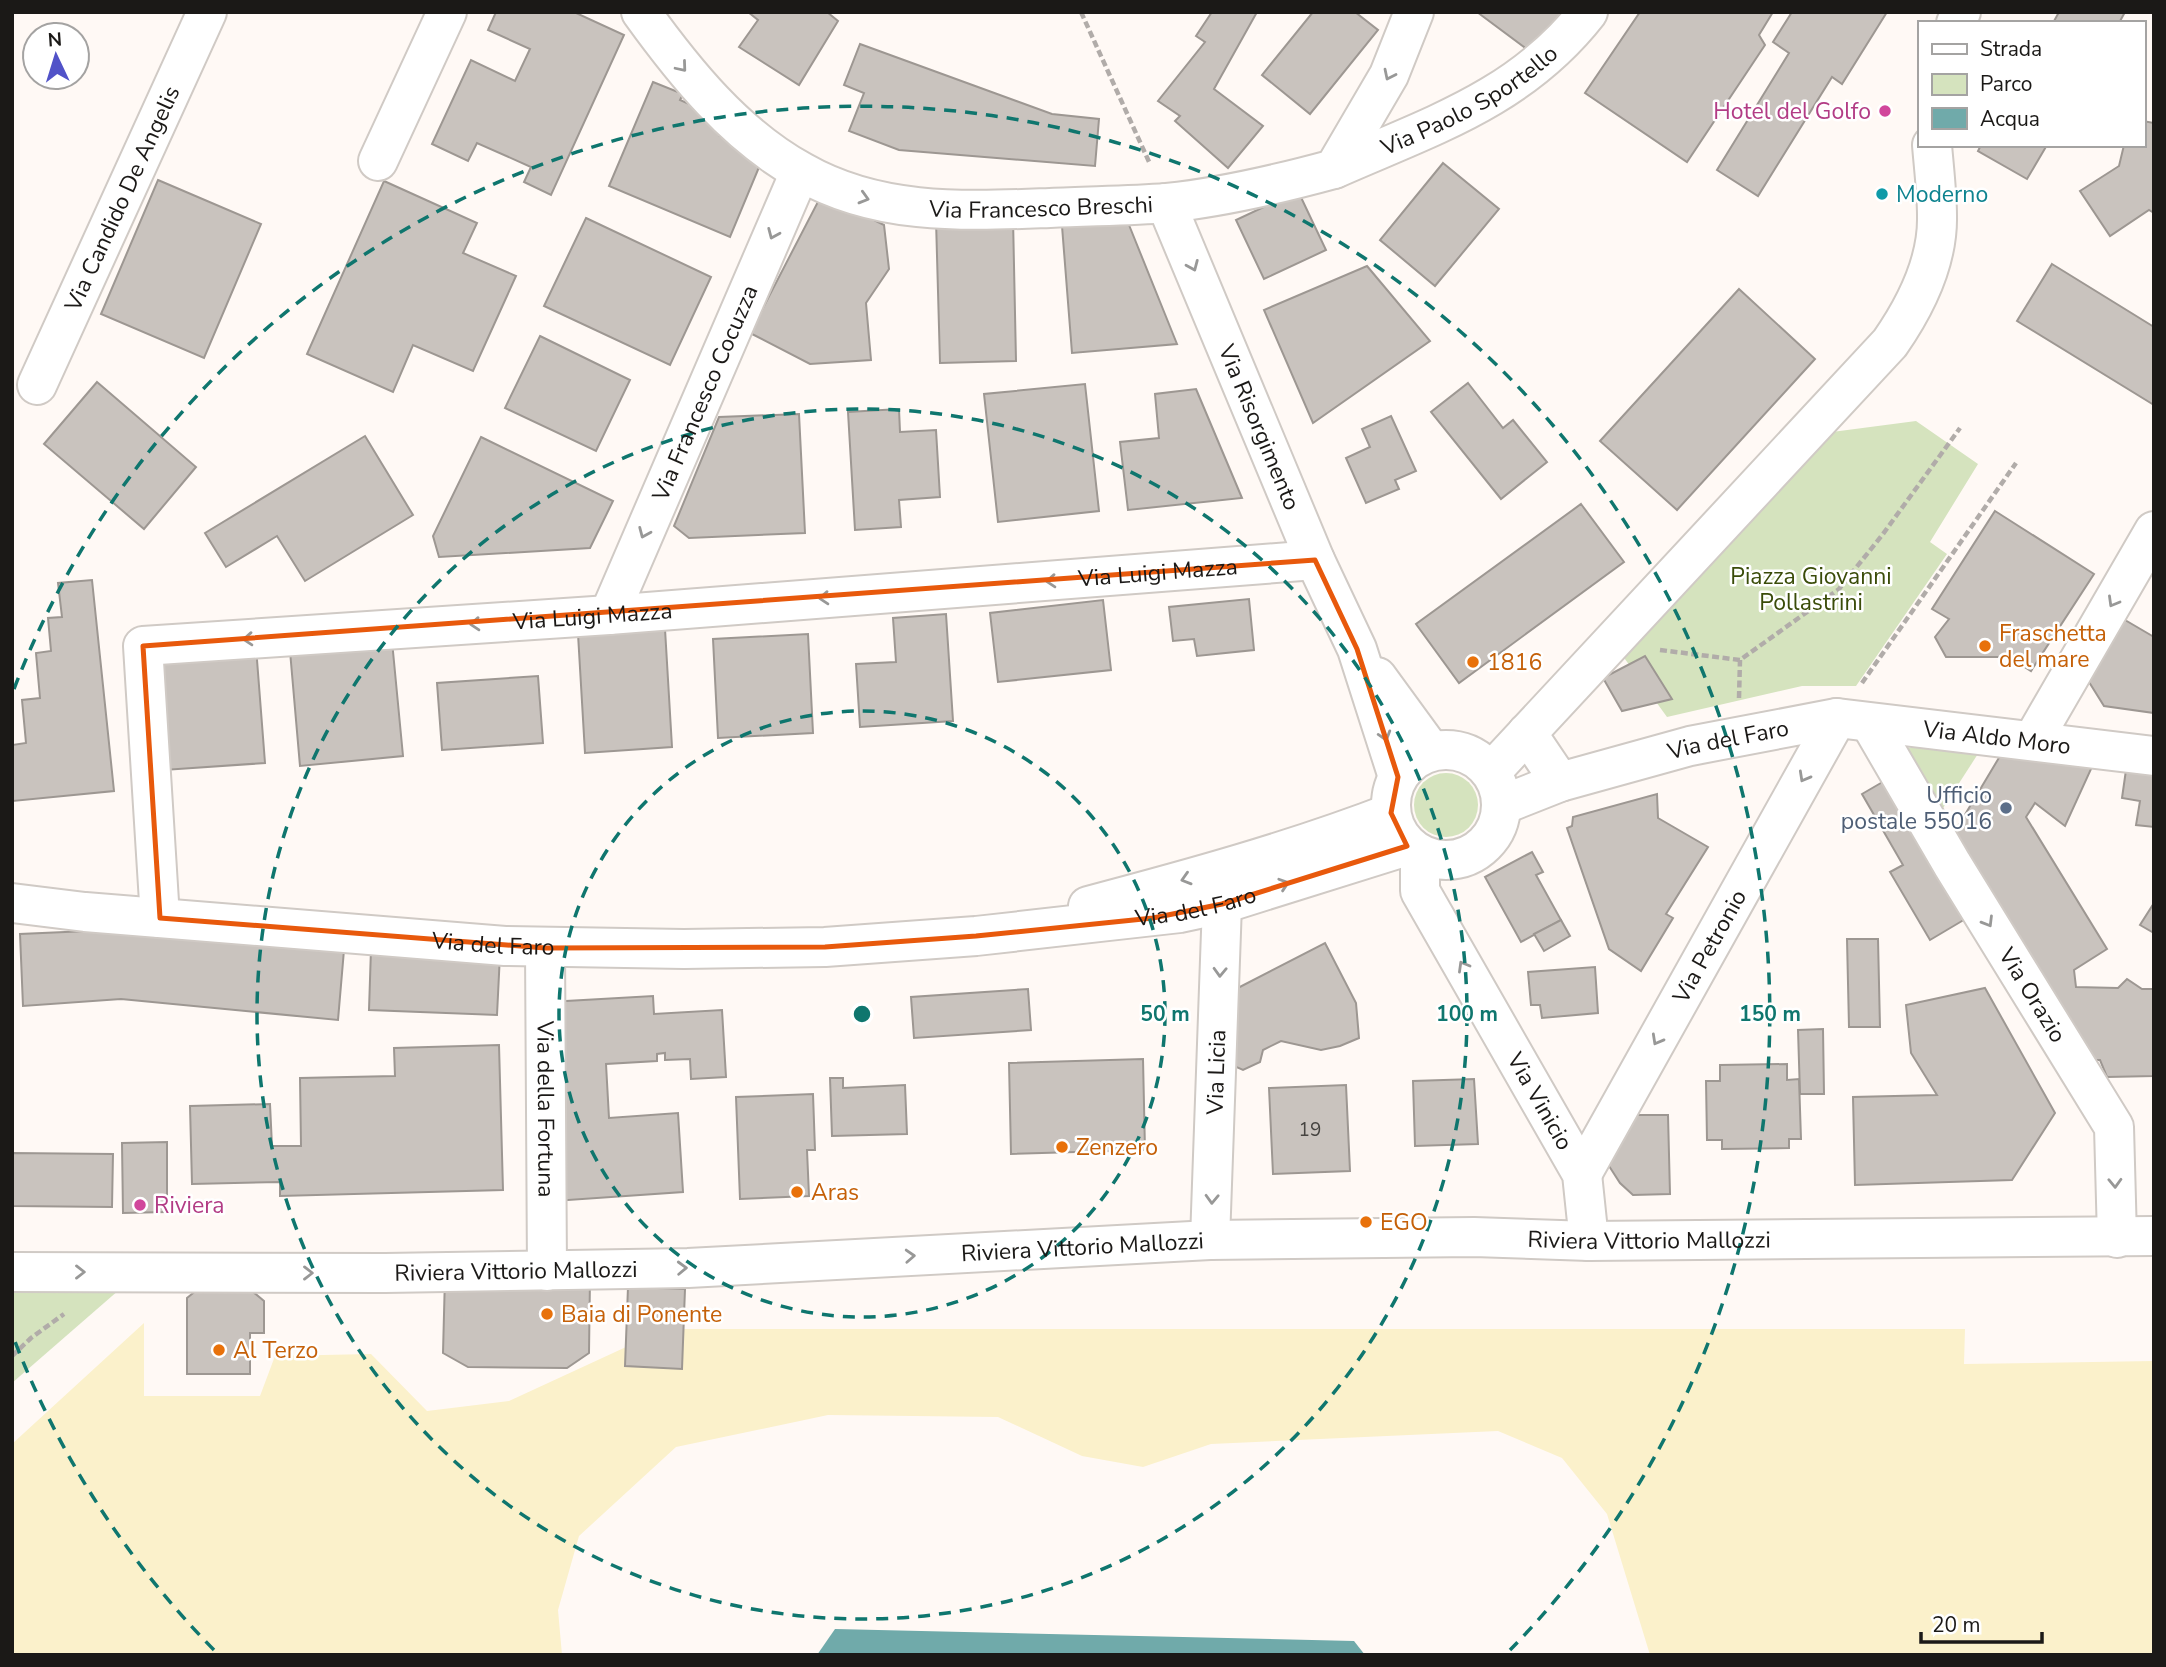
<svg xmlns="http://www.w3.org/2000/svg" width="2166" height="1667" font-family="'Nunito Sans',sans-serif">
<rect width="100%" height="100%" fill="#fff9f5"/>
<!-- green -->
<g fill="#d5e3be">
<polygon points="1916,421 1978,464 1930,542 1947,554 1856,686 1802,686 1667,717 1622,655 1832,432"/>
<polygon points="1983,746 1936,819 1902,748"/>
<circle cx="1446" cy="805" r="32"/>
<polygon points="12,1282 127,1283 12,1383"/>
</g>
<!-- sand -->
<polygon fill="#fbf1cb" points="144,1323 144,1396 260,1396 275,1356 371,1354 427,1411 509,1401 665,1329 1965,1329 1964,1364 2154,1361 2154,1655 1650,1655 1607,1514 1562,1458 1498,1431 1211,1444 1143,1467 1082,1456 998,1417 828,1415 676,1447 579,1536 558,1610 562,1655 12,1655 12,1444"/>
<!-- water -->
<polygon fill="#70aaaa" points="835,1629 1354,1641 1365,1655 817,1655"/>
<!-- building -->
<g fill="#c9c3be" stroke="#9d9792" stroke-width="2">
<polygon points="496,12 574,12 624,35 551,195 524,182 531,167 477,143 468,161 432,144 471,60 515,81 530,49 488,30"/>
<polygon points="748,12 827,12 838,21 799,85 739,47 758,20"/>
<polygon points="1212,12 1257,12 1214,89 1263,126 1228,168 1175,121 1180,116 1158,101 1205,42 1196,36"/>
<polygon points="1313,12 1355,12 1378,30 1310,114 1262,75"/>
<polygon points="1477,12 1568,12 1536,56"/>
<polygon points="1640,12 1773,12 1759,35 1765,45 1687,162 1585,93"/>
<polygon points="1792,12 1887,12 1842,84 1832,77 1758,196 1717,170 1789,53 1773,42"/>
<polygon points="2059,12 2125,12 2119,23 2053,23"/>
<polygon points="860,44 1052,114 1099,119 1095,166 899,150 849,131 864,93 844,85"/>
<polygon points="653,82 683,94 680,100 705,111 702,118 724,127 720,136 745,147 762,160 730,237 609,186"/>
<polygon points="2143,121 2154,123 2154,213 2149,210 2110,236 2080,191 2119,166 2124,145 2143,145"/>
<polygon points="1981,145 2047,145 2027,179 1978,151"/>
<polygon points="1443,163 1499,209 1435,286 1380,240"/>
<polygon points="158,180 261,224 204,358 101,314"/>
<polygon points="384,181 477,223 463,253 516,276 473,371 413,345 393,392 307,354"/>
<polygon points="1298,191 1326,250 1264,279 1236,220"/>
<polygon points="822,194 884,225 889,269 866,303 871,360 810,364 750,333"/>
<polygon points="586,218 711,277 670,365 544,306"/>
<polygon points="1013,218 1016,361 940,363 936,220"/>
<polygon points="1127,220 1177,344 1072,353 1062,226"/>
<polygon points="2052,264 2154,327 2154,405 2017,321"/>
<polygon points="1367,266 1430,341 1313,423 1264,310"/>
<polygon points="1739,289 1815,359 1677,510 1600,441"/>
<polygon points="540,336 630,380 596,451 505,408"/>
<polygon points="97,382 196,467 144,529 44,444"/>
<polygon points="1468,383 1503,428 1513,420 1547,462 1501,499 1431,412"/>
<polygon points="1085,384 1099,511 998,522 984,394"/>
<polygon points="1196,389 1242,498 1128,510 1120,442 1159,438 1155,394"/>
<polygon points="899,409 900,432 936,430 940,497 899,500 901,527 855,530 848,412"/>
<polygon points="799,414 805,533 689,538 674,526 719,417"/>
<polygon points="1391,416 1416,471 1395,480 1399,489 1366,503 1346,458 1370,447 1362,429"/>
<polygon points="365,436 413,515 305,581 277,536 226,567 205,533"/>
<polygon points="481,437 613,501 590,548 439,557 433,536"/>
<polygon points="1581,504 1624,562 1459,683 1416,624"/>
<polygon points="1995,511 2094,574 2031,671 2009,657 1946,657 1935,637 1949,619 1932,609"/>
<polygon points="92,580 114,791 13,801 12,745 26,743 22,700 40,698 36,653 51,651 48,618 62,617 58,583"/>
<polygon points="1249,599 1254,650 1197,656 1194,639 1173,641 1169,607"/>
<polygon points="1103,600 1111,670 998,682 990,613"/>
<polygon points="946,614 953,721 860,727 856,664 896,662 893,618"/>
<polygon points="2125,620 2154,637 2154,713 2104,706 2089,682"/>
<polygon points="665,629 672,747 585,753 578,634"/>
<polygon points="808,634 813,733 718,738 713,639"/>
<polygon points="392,641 403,756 300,766 290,651"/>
<polygon points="256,647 265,763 164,770 155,655"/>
<polygon points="1645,656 1672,699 1622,711 1603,678"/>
<polygon points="538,676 543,743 442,750 437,683"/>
<polygon points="2006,746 2096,758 2065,826 2035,803 2026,817 2107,949 2074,970 2076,987 2118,988 2127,979 2142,989 2154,989 2154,1076 2107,1077 2100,1060 2091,1060 1954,833"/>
<polygon points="2126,770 2154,774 2154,827 2136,825 2140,801 2122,798"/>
<polygon points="1886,780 1967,918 1930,940 1890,872 1903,865 1862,794"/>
<polygon points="1657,794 1658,818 1708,847 1666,914 1673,918 1641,971 1609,949 1567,828 1572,826 1573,817"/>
<polygon points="1532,852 1543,872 1536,875 1561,920 1521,942 1485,877"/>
<polygon points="2154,903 2154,933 2140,925"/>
<polygon points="1561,920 1570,936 1544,951 1534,934"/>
<polygon points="111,930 344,950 338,1020 121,999 23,1006 20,934"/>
<polygon points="1847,939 1878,939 1880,1027 1849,1027"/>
<polygon points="1325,943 1356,1003 1359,1038 1340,1046 1321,1050 1281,1041 1263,1050 1260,1062 1243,1070 1225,1062 1232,991"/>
<polygon points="371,949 500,954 497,1015 369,1010"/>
<polygon points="1595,967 1598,1013 1542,1018 1540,1005 1531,1005 1528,972"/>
<polygon points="1985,988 2055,1113 2012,1180 1855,1185 1853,1097 1937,1095 1911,1053 1906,1005"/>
<polygon points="1028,989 1031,1030 914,1038 911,997"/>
<polygon points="653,996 654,1014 722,1010 726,1077 691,1079 690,1059 665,1060 665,1053 657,1054 657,1061 606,1064 609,1118 678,1113 683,1192 554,1201 549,1002"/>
<polygon points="1823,1029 1824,1094 1800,1094 1798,1030"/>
<polygon points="499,1045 503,1190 280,1196 280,1182 192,1184 190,1106 270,1104 272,1146 301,1146 300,1078 395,1076 394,1048"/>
<polygon points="1143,1059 1145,1150 1011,1154 1009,1063"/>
<polygon points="1787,1064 1787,1080 1799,1079 1801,1139 1789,1139 1789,1148 1722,1149 1722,1140 1707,1140 1706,1081 1720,1081 1720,1065"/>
<polygon points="830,1078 843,1078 843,1088 905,1085 907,1134 832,1136"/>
<polygon points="1474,1079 1478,1144 1415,1146 1413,1081"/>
<polygon points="1346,1085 1350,1171 1273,1174 1269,1088"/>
<polygon points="813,1094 815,1150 807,1150 809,1196 740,1199 736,1097"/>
<polygon points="1622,1115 1668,1115 1670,1194 1633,1195 1620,1183 1609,1166 1606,1147"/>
<polygon points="167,1142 167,1212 123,1213 122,1143"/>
<polygon points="12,1153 113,1154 112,1207 12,1206"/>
<polygon points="445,1276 590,1278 589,1353 567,1368 468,1367 443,1353"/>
<polygon points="203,1285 246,1286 264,1301 264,1333 250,1333 250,1374 187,1374 187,1298"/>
<polygon points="628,1287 685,1289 682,1369 625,1366"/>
</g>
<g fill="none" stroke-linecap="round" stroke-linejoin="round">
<defs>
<g id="minor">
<path id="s1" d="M641 12C685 73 735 135 802 172 879 216 965 211 1050 208 1089 206 1129 206 1167 203 1224 197 1279 184 1334 169L1389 75 1414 12"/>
<polyline points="378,161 447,12"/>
<path id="s2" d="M1334 169C1431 126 1520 99 1588 12"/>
<path id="s3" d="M1166 203 1315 560 1357 649 1398 777"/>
<path id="s4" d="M37 385 207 12"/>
<path id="s5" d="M609 615 800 172"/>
<polyline points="1377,677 1431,751"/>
<path id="s6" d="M1870 723 1952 864 2114 1127 2117 1238"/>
<polyline points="1527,733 1560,782"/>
<polyline points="2033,740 2154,531"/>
<path id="s7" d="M1502 805 1560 782 1690 746 1837 718 2154 756"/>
<path id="s8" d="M1420 855V891L1582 1174 1589 1241"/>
<path id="s9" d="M160 918 143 646 609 615 1315 560"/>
<path id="s10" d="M545 948 547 1271"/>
<path id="s11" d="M1582 1174 1837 718"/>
<path id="s12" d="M1210 1240 1222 904"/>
<path id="s13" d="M12 1272 385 1273 688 1268 1210 1240 1474 1237 1589 1241 2154 1236"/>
</g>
<g id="tertiary">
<polyline points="1956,23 1961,12"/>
<circle cx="1446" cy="805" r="55"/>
<path d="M1491 772 1890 343C1915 307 1938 261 1937 216 1937 193 1934 169 1932 145"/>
<path id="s14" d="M12 903 85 912 505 946 684 949 825 947 976 936 1180 913 1222 904 1407 846"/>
<path d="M1088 906C1190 879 1292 851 1391 813"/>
</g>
</defs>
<!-- minor casing -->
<use href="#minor" stroke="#d0cac5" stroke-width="42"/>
<!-- tertiary casing -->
<use href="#tertiary" stroke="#d0cac5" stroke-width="42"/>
<!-- path -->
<g stroke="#b1aca9" stroke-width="4.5" stroke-dasharray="7 3.5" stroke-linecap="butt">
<polyline points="1081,12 1150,164"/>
<polyline points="1660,650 1740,660 1839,589 1883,534 1960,428"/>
<polyline points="1862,683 2016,463"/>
<polyline points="1739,698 1740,660"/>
<polyline points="12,1356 31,1338 64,1314"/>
</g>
<!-- minor -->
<use href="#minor" stroke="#fff" stroke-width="38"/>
<!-- tertiary -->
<use href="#tertiary" stroke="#fff" stroke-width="38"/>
</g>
<!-- one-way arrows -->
<defs><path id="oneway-chevron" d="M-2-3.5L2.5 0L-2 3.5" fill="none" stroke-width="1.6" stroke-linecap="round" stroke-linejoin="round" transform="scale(1.75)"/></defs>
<g stroke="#989897">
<use href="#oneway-chevron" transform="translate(682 67) rotate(50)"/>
<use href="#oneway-chevron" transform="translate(1389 75) rotate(116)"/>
<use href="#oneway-chevron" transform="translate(864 198) rotate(16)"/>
<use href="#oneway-chevron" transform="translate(773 234) rotate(113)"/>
<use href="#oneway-chevron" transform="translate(1193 266) rotate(67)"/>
<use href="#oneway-chevron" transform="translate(644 533) rotate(113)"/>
<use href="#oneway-chevron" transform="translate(1051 581) rotate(176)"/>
<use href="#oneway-chevron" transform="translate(824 598) rotate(176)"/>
<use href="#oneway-chevron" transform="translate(2113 602) rotate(120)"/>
<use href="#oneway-chevron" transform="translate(475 624) rotate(176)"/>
<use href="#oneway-chevron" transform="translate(248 639) rotate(176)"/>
<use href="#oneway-chevron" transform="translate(1385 736) rotate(73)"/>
<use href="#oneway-chevron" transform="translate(1804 777) rotate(119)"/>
<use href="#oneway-chevron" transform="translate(1186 879) rotate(163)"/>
<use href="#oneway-chevron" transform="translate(1284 884) rotate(-18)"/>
<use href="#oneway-chevron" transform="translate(1988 922) rotate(59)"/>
<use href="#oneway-chevron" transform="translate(1463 966) rotate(-120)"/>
<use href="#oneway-chevron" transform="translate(1220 972) rotate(92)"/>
<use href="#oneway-chevron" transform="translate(1657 1040) rotate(119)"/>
<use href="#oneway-chevron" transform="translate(2115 1183) rotate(88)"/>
<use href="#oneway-chevron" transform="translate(1212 1199) rotate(92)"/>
<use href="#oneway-chevron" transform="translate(910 1256) rotate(-3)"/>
<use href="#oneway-chevron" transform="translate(682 1268) rotate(-2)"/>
<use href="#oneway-chevron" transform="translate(80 1272)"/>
<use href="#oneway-chevron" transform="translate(308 1273)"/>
</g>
<!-- marked area -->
<path fill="none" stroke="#e8590c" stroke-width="5" stroke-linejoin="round" d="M1315 560 1357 649 1398 777 1391 813 1407 846 1222 904 1153 918 976 936 825 947 545 948 160 918 143 646Z"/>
<!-- distance rings -->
<g fill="none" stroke="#0f766e" stroke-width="3.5" stroke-dasharray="12 9">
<circle cx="862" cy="1014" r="303"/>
<circle cx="862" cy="1014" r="605"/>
<path d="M214 1650A908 908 0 0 1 14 1339M14 689A908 908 0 1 1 1510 1650"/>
</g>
<!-- markers -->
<g fill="#d1479c" stroke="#fff" stroke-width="2.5">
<circle cx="1885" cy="111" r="7"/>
<circle cx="140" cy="1205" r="7"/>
</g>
<circle fill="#0f9aa8" stroke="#fff" stroke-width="2.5" cx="1882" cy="194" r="7"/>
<g fill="#e8710a" stroke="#fff" stroke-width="2.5">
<circle cx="1985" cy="646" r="7"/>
<circle cx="1473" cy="662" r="7"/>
<circle cx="1062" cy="1147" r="7"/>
<circle cx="797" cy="1192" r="7"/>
<circle cx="1366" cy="1222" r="7"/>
<circle cx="547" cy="1314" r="7"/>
<circle cx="219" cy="1350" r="7"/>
</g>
<circle fill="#5c6f8a" stroke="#fff" stroke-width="2.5" cx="2006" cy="808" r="7"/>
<g text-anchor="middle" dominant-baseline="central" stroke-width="5" stroke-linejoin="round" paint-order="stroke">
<!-- number labels -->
<g font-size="19" fill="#464441">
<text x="1310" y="1130">19</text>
</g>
<!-- street labels -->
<g font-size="23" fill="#1b1917" stroke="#fff">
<text stroke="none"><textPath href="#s2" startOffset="152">Via Paolo Sportello</textPath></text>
<text stroke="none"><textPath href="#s4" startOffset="205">Via Candido De Angelis</textPath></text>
<text stroke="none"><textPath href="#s1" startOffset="474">Via Francesco Breschi</textPath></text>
<text stroke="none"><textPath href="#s5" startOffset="242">Via Francesco Cocuzza</textPath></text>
<text stroke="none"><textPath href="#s3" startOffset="243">Via Risorgimento</textPath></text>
<text stroke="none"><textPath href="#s9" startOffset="1290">Via Luigi Mazza</textPath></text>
<text stroke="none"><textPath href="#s9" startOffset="723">Via Luigi Mazza</textPath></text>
<text stroke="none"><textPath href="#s7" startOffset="508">Via Aldo Moro</textPath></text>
<text stroke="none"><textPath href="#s7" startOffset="236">Via del Faro</textPath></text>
<text stroke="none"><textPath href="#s14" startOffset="1188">Via del Faro</textPath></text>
<text stroke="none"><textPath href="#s14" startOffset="483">Via del Faro</textPath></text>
<text stroke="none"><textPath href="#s11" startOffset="261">Via Petronio</textPath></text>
<text stroke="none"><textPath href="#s6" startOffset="317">Via Orazio</textPath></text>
<text stroke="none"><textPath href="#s12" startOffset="168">Via Licia</textPath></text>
<text stroke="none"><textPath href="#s8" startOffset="278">Via Vinicio</textPath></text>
<text stroke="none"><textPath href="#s10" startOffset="161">Via della Fortuna</textPath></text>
<text stroke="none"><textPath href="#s13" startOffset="1638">Riviera Vittorio Mallozzi</textPath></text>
<text stroke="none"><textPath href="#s13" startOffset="1071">Riviera Vittorio Mallozzi</textPath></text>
<text stroke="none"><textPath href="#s13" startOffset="504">Riviera Vittorio Mallozzi</textPath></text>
</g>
<!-- hotel labels -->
<g font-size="23" fill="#b23c85" stroke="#fff" text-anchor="end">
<text x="1871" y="111">Hotel del Golfo</text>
<text x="154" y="1205" text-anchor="start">Riviera</text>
</g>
<!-- culture labels -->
<g font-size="23" fill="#0d838f" stroke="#fff" text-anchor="start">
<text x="1896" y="194">Moderno</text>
</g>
<!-- park labels -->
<g font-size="23" fill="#3a4c09" stroke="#fff">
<text x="1811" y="576">Piazza Giovanni<tspan x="1811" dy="26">Pollastrini</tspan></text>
</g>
<!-- food labels -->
<g font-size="23" fill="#c56008" stroke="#fff" text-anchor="start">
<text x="1999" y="633">Fraschetta<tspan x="1999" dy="26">del mare</tspan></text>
<text x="1487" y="662">1816</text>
<text x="1076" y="1147">Zenzero</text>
<text x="811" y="1192">Aras</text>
<text x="1380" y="1222">EGO</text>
<text x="561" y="1314">Baia di Ponente</text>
<text x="233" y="1350">Al Terzo</text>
</g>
<!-- service labels -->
<g font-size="23" fill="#4e5e75" stroke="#fff" text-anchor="end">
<text x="1992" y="795">Ufficio<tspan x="1992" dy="26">postale 55016</tspan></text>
</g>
</g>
<circle cx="862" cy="1014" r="10" fill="#0f766e" stroke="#fff" stroke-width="3.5"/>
<g font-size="21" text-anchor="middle" font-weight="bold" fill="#0f766e" stroke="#fff" stroke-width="5" stroke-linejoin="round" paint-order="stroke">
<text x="1165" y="1021">50 m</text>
<text x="1467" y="1021">100 m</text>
<text x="1770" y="1021">150 m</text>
</g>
<!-- border -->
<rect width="2166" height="1667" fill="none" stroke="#1b1917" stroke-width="28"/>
<!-- legend -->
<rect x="1918" y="21" width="228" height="126" fill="#ffffff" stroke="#a4a3a2" stroke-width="2"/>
<rect x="1932" y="44" width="35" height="10" fill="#ffffff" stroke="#a4a3a2" stroke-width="2"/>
<text x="1980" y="56" font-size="21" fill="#1b1917">Strada</text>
<rect x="1932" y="74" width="35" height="21" fill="#d5e3be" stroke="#a4a3a2" stroke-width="2"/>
<text x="1980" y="91" font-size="21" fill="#1b1917">Parco</text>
<rect x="1932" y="108" width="35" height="21" fill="#70aaaa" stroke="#a4a3a2" stroke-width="2"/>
<text x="1980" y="126" font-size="21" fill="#1b1917">Acqua</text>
<!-- north arrow -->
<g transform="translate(56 56) rotate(356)"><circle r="33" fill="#ffffff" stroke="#a4a3a2" stroke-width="2"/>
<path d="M0-5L12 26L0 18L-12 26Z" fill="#5152c8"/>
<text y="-10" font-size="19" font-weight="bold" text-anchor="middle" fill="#1b1917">N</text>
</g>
<!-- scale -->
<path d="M1921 1632v10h121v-10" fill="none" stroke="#1b1917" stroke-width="3.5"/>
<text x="1932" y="1632" font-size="21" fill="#1b1917" stroke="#ffffff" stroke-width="5" paint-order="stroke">20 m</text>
</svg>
